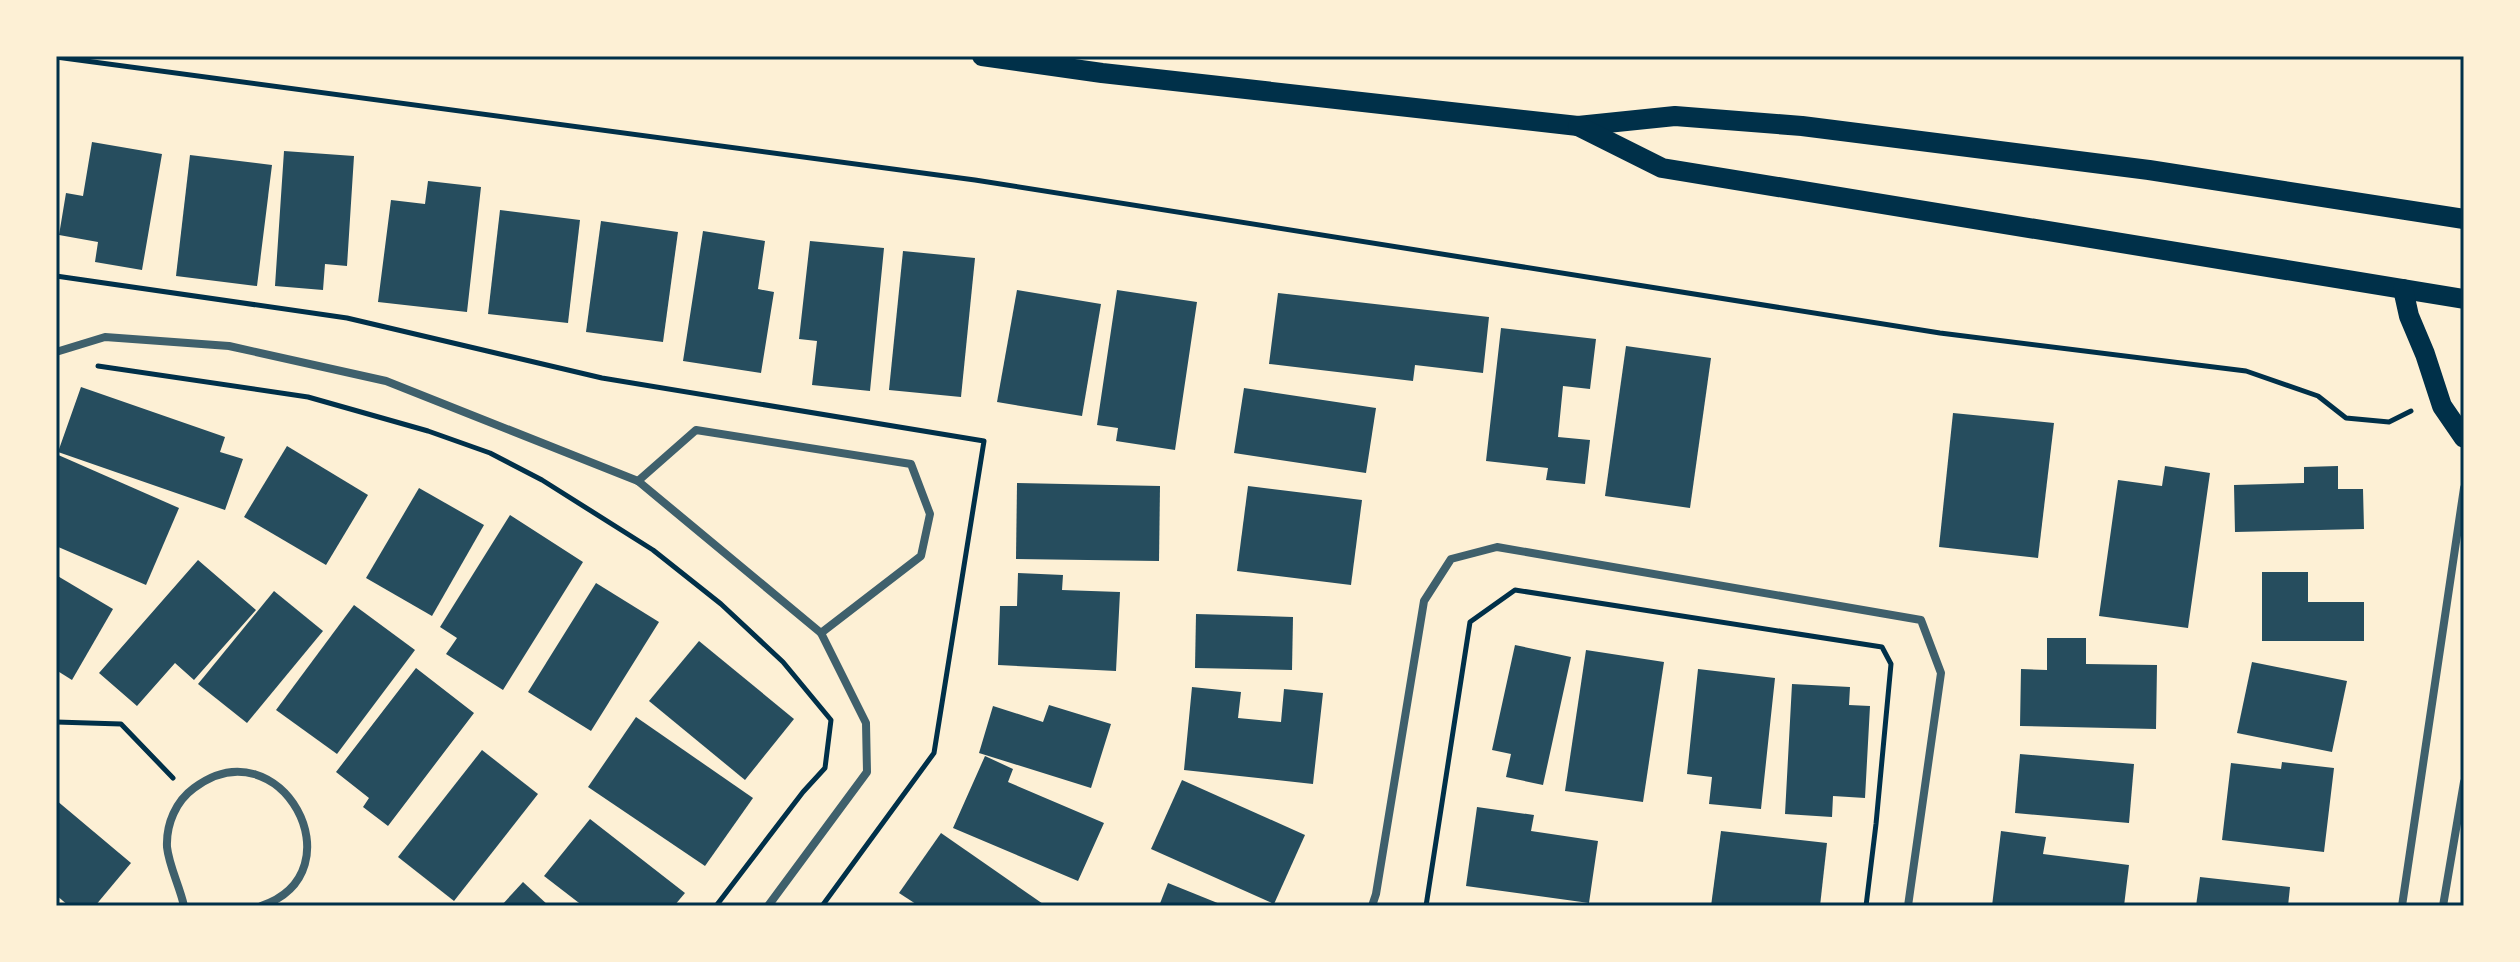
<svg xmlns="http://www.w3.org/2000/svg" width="2520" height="962" font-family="'DM Sans',sans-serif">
<rect width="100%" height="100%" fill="#fdf0d5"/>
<!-- building -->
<g fill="#264d5e">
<polygon points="92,142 162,154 142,270 95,262 98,242 59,235 66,193 83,196"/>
<polygon points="284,151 354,156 347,266 325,264 323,290 275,286"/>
<polygon points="190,155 272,165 257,286 176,276"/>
<polygon points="428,181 481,187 467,312 378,302 391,200 425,204"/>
<polygon points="500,210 580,220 568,323 488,314"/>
<polygon points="601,221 678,232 663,342 586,332"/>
<polygon points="703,231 765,241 758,289 774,292 761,373 683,361"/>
<polygon points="810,241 884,248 870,391 812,385 817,341 799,339"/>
<polygon points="903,251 975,258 961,397 889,390"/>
<polygon points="1017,290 1101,304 1082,416 997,402"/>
<polygon points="1117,290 1197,302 1175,450 1116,441 1118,428 1097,425"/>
<polygon points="1278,293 1489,317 1483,373 1415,365 1413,381 1269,364"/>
<polygon points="1501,328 1596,339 1590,389 1563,386 1558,437 1590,440 1585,484 1546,480 1548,468 1486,461"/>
<polygon points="1626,346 1711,358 1690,508 1605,496"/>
<polygon points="81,387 225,437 220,452 243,459 225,510 58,452"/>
<polygon points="1244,388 1376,408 1366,473 1234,453"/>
<polygon points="1953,413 2054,423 2038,558 1939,547"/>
<polygon points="287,446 368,495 326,565 244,517"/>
<polygon points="56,454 179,508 146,585 56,546"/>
<polygon points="2165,466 2210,473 2188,628 2099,616 2118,480 2162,486"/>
<polygon points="2338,466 2338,489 2363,489 2364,529 2235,532 2234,485 2304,483 2304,467"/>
<polygon points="1017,483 1160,486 1159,561 1016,559"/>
<polygon points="1248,486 1362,500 1351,585 1237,571"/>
<polygon points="419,488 484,525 432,616 366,578"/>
<polygon points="510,515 583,562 503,690 446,654 457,638 440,627"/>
<polygon points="198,560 256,610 194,680 175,663 137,706 99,673"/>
<polygon points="2262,572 2308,572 2308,602 2364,602 2364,641 2262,641"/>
<polygon points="1018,573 1063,575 1062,590 1120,592 1116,671 998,665 1000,606 1017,606"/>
<polygon points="56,575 113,609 72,680 56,670"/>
<polygon points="596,583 659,622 591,731 528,692"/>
<polygon points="274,591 323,631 247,723 198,684"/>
<polygon points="354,605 415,650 337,754 276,710"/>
<polygon points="1196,614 1293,617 1292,670 1195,668"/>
<polygon points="2047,638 2086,638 2086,664 2157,665 2156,729 2020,726 2021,669 2047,670"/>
<polygon points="699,641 794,719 745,780 649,701"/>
<polygon points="1515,645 1571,657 1543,785 1506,777 1511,754 1492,750"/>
<polygon points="1586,650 1664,662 1643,802 1565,791"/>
<polygon points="2252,662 2347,681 2332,752 2237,733"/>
<polygon points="416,668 474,713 388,826 363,807 369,798 336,772"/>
<polygon points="1698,669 1775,678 1761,809 1709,804 1712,777 1687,774"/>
<polygon points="1792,684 1850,687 1849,705 1870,706 1865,798 1833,796 1832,817 1785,814"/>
<polygon points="1192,687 1241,692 1238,718 1281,722 1284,689 1323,693 1313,784 1184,770"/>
<polygon points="1049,705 1111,724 1091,788 979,753 993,706 1043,722"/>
<polygon points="636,717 753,798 705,866 588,787"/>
<polygon points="482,750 538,794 454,901 398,857"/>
<polygon points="2020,754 2134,764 2129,823 2015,813"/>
<polygon points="985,756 1013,769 1008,782 1104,823 1078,881 953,828"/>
<polygon points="2282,762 2334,768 2324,852 2222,840 2231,763 2281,769"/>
<polygon points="1182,780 1305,835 1274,904 1151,849"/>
<polygon points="56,800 131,863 95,906 69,906 56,895"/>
<polygon points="1477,807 1534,815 1531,831 1598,841 1589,903 1466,886"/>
<polygon points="590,819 685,893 674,906 583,906 544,876"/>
<polygon points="1721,831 1827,843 1820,906 1711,906"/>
<polygon points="2001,831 2046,837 2043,854 2129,865 2124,906 1992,906"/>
<polygon points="941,833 1046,906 919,906 899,893"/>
<polygon points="2200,877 2290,887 2288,906 2196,906"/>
<polygon points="523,882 549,906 501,906"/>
<polygon points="1168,883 1225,906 1159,906"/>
</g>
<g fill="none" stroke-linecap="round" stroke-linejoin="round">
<!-- path -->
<g stroke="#003049" stroke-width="5">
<polyline points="56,57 975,180 1940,333 2246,371 2318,396 2346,418 2389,422 2411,411"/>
<polyline points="56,276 347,318 602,378 984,441 934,753 822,906"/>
<polyline points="98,366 308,397 428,431 490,453 542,480 653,550 721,604 783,662 831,720 825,768 803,792 716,906"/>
<polyline points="56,722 121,724 173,778"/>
<polyline points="1426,906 1470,622 1515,590 1882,647 1891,664 1876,824 1866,906"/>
</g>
<!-- minor -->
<g stroke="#3f606c" stroke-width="8">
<polyline points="56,352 105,337 229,346 386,381 638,481 821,633 866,723 867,772 768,906"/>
<polyline points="638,481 696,430 911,464 930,514 921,556 821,633"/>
<path d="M184 906C180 887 169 866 167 847 166 824 176 801 194 788 280 723 361 872 261 906"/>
<polyline points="1372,906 1376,894 1424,601 1451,559 1497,547 1921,620 1941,673 1908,906"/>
<polyline points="2402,906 2464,488"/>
<polyline points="2443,906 2464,782"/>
</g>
<!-- primary -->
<g stroke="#003049" stroke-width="20">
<polyline points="982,56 1102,73 1578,126 1675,116 1802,126 2149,170 2464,219"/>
<polyline points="1578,126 1662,168 2464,299"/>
<polyline points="2403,289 2409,316 2425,354 2442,406 2464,438"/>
</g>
</g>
<!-- border -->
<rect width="2520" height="962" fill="none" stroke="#fdf0d5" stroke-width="116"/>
<rect x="58" y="58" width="2404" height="846" fill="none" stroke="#003049" stroke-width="3"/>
</svg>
